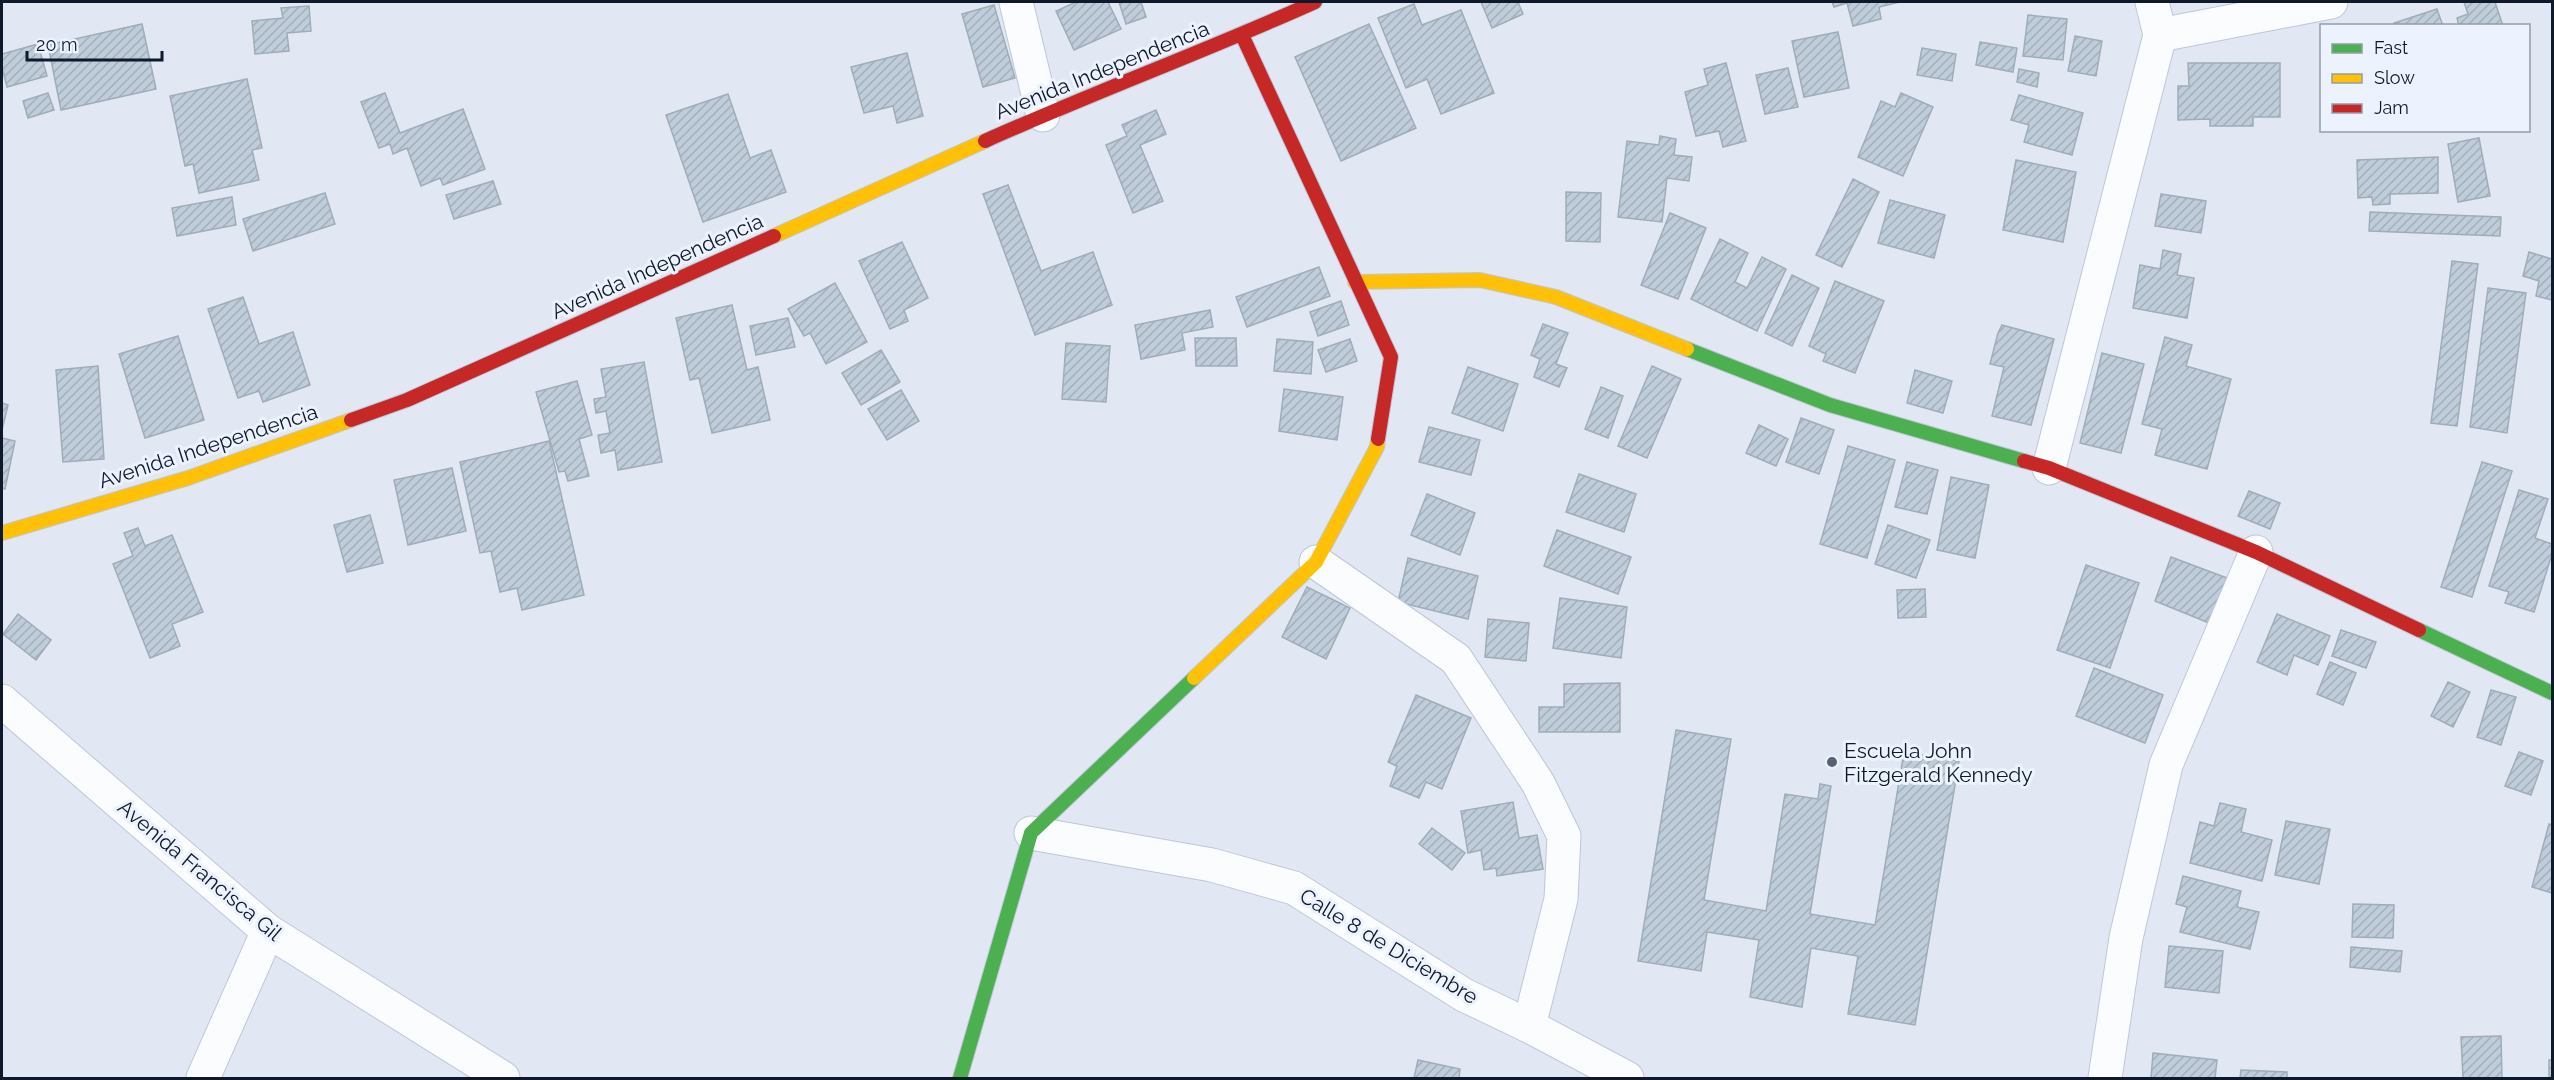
<svg xmlns="http://www.w3.org/2000/svg" width="2554" height="1080" font-family="Raleway,sans-serif">
<defs>
<pattern id="building-hatch" width="6" height="6" patternUnits="userSpaceOnUse" patternTransform="scale(1.5)"><rect width="6" height="6" fill="#bfccda"/><path d="M-1 1l2-2M0 6l6-6M5 7l2-2" fill="none" stroke="#a3afbb"/></pattern>
</defs>
<rect width="100%" height="100%" fill="#e1e8f4"/>
<!-- building -->
<g fill="url(#building-hatch)" stroke="#9fadb9" stroke-width="1.5">
<polygon points="1076,2 1108,2 1121,29 1074,50 1056,11"/>
<polygon points="1119,2 1141,2 1146,17 1126,24"/>
<polygon points="1481,2 1518,2 1523,14 1492,28"/>
<polygon points="1832,2 1900,2 1879,7 1881,19 1853,26 1847,3 1834,7"/>
<polygon points="2464,2 2495,2 2503,26 2459,26 2457,18 2468,14"/>
<polygon points="1414,4 1422,25 1461,10 1494,93 1441,114 1427,79 1406,88 1378,18"/>
<polygon points="994,5 1015,78 983,87 962,14"/>
<polygon points="309,6 311,31 287,33 289,51 255,54 252,21 283,18 281,8"/>
<polygon points="2437,9 2443,26 2394,26 2394,23"/>
<polygon points="2028,15 2067,19 2063,60 2023,56"/>
<polygon points="142,24 156,89 61,110 48,45"/>
<polygon points="1369,24 1416,128 1341,161 1295,57"/>
<polygon points="1838,32 1849,88 1804,97 1792,41"/>
<polygon points="2075,36 2102,41 2096,76 2068,71"/>
<polygon points="1980,42 2017,48 2013,72 1976,65"/>
<polygon points="38,44 47,76 7,87 2,67 2,54"/>
<polygon points="1922,48 1956,54 1952,81 1917,75"/>
<polygon points="907,53 923,116 897,123 893,106 864,113 851,67"/>
<polygon points="1726,63 1746,141 1723,147 1719,131 1696,136 1685,92 1708,85 1704,69"/>
<polygon points="2188,63 2280,63 2280,117 2253,117 2253,126 2210,126 2210,119 2178,120 2178,86 2189,86"/>
<polygon points="1788,68 1798,107 1765,114 1756,75"/>
<polygon points="2019,69 2039,73 2037,87 2017,82"/>
<polygon points="247,79 262,148 252,150 259,180 199,193 193,164 185,166 170,96"/>
<polygon points="48,93 54,110 28,118 23,101"/>
<polygon points="385,93 400,133 463,109 485,169 443,185 440,178 421,186 407,148 393,154 390,144 379,148 361,102"/>
<polygon points="1901,93 1933,107 1903,176 1858,157 1881,101 1895,107"/>
<polygon points="728,94 750,158 771,150 786,192 703,222 666,115"/>
<polygon points="2019,95 2083,113 2072,155 2024,142 2029,125 2011,120"/>
<polygon points="1156,110 1166,134 1140,145 1163,201 1133,213 1106,145 1127,136 1122,125"/>
<polygon points="1660,136 1676,139 1674,155 1692,157 1689,181 1667,178 1662,222 1618,217 1627,141 1659,145"/>
<polygon points="2479,138 2490,196 2458,202 2448,144"/>
<polygon points="2438,157 2438,193 2390,194 2390,204 2373,205 2372,197 2358,198 2357,160"/>
<polygon points="2016,160 2076,172 2063,242 2003,230"/>
<polygon points="1853,179 1879,192 1842,267 1816,255"/>
<polygon points="493,181 501,204 454,219 446,195"/>
<polygon points="1008,185 1041,271 1093,252 1112,305 1035,335 983,194"/>
<polygon points="1566,192 1601,193 1600,242 1566,241"/>
<polygon points="325,193 335,224 253,251 243,219"/>
<polygon points="2161,194 2206,201 2201,233 2155,226"/>
<polygon points="232,197 236,225 177,236 172,208"/>
<polygon points="1890,200 1945,215 1934,258 1878,243"/>
<polygon points="2370,212 2501,217 2500,236 2369,231"/>
<polygon points="1670,213 1706,228 1678,299 1641,285"/>
<polygon points="1720,239 1748,253 1735,282 1747,288 1762,257 1786,269 1757,331 1691,299"/>
<polygon points="902,242 928,298 904,310 908,321 890,329 859,261"/>
<polygon points="2163,250 2181,254 2177,275 2194,278 2187,318 2133,308 2140,265 2160,269"/>
<polygon points="2529,252 2552,259 2552,300 2536,296 2539,281 2523,276"/>
<polygon points="2452,261 2478,264 2457,426 2431,423"/>
<polygon points="1319,267 1330,296 1247,327 1236,297"/>
<polygon points="1792,275 1819,288 1792,346 1765,333"/>
<polygon points="1835,281 1884,301 1855,373 1823,361 1826,354 1809,346"/>
<polygon points="835,283 867,342 826,364 810,333 804,336 788,309"/>
<polygon points="2488,288 2526,293 2507,433 2470,427"/>
<polygon points="243,297 259,344 293,332 310,385 263,402 259,391 238,398 208,309"/>
<polygon points="1341,301 1349,325 1318,336 1310,312"/>
<polygon points="732,305 747,370 758,367 770,420 712,433 699,378 690,380 676,318"/>
<polygon points="1210,310 1213,327 1182,333 1185,350 1141,359 1135,325"/>
<polygon points="788,318 795,347 756,355 750,326"/>
<polygon points="1543,324 1568,333 1556,364 1567,368 1559,387 1534,377 1540,359 1531,355"/>
<polygon points="2002,325 2054,339 2031,425 1992,416 2004,367 1990,364 1998,333"/>
<polygon points="178,336 204,420 145,438 119,354"/>
<polygon points="2165,337 2192,345 2186,366 2231,379 2207,469 2155,455 2162,429 2142,424"/>
<polygon points="1195,338 1236,338 1237,366 1196,366"/>
<polygon points="1277,339 1313,342 1311,374 1274,371"/>
<polygon points="1350,339 1357,361 1326,372 1318,350"/>
<polygon points="1066,343 1110,346 1106,402 1062,399"/>
<polygon points="881,350 900,382 861,405 842,373"/>
<polygon points="2102,353 2144,364 2121,453 2080,443"/>
<polygon points="644,362 662,462 618,470 615,450 601,453 598,435 610,433 606,411 596,413 594,399 606,397 601,369"/>
<polygon points="98,366 104,459 63,462 56,370"/>
<polygon points="1652,366 1681,379 1647,458 1618,446"/>
<polygon points="1468,367 1518,384 1503,431 1452,413"/>
<polygon points="1915,370 1952,381 1943,413 1907,403"/>
<polygon points="577,381 592,435 579,439 589,476 568,481 565,471 559,472 536,392"/>
<polygon points="1601,387 1623,396 1608,438 1585,429"/>
<polygon points="1284,389 1343,397 1337,440 1279,431"/>
<polygon points="901,390 919,421 887,440 868,409"/>
<polygon points="2,403 8,405 2,430"/>
<polygon points="1801,418 1834,430 1819,474 1786,462"/>
<polygon points="1759,425 1788,439 1776,466 1746,453"/>
<polygon points="1429,427 1480,440 1471,475 1419,462"/>
<polygon points="2,438 15,441 5,489 2,488"/>
<polygon points="549,441 584,595 522,610 517,588 500,592 491,551 480,553 460,462"/>
<polygon points="1848,446 1895,460 1867,558 1820,544"/>
<polygon points="1907,462 1938,470 1927,514 1895,507"/>
<polygon points="2482,462 2512,471 2472,597 2441,587"/>
<polygon points="452,468 466,531 408,545 394,480"/>
<polygon points="1579,474 1636,494 1624,532 1566,512"/>
<polygon points="1951,477 1989,485 1975,558 1937,550"/>
<polygon points="2519,490 2548,499 2535,538 2552,544 2552,554 2534,612 2505,603 2509,592 2489,586"/>
<polygon points="2249,491 2280,503 2270,529 2238,516"/>
<polygon points="1427,494 1475,513 1460,555 1411,535"/>
<polygon points="370,515 383,563 347,572 334,525"/>
<polygon points="1888,525 1930,540 1916,578 1875,564"/>
<polygon points="138,528 145,546 172,535 203,612 172,624 180,646 150,658 113,564 133,556 124,533"/>
<polygon points="1557,530 1631,557 1618,594 1544,566"/>
<polygon points="2171,557 2227,578 2209,623 2155,601"/>
<polygon points="1408,558 1478,576 1468,619 1398,602"/>
<polygon points="2086,565 2139,583 2110,668 2057,650"/>
<polygon points="1307,587 1350,608 1326,659 1282,637"/>
<polygon points="1925,589 1926,617 1898,618 1897,590"/>
<polygon points="1560,598 1627,607 1621,658 1553,648"/>
<polygon points="18,614 51,640 36,660 3,634"/>
<polygon points="2277,614 2330,636 2318,665 2294,655 2287,675 2257,662"/>
<polygon points="1488,619 1529,623 1526,661 1485,657"/>
<polygon points="2341,630 2376,642 2366,668 2332,656"/>
<polygon points="2330,662 2356,673 2343,705 2317,694"/>
<polygon points="2094,668 2163,695 2145,743 2076,716"/>
<polygon points="2448,682 2470,692 2453,727 2431,716"/>
<polygon points="1620,683 1620,732 1539,732 1539,707 1564,707 1564,684"/>
<polygon points="2491,690 2516,697 2501,745 2477,737"/>
<polygon points="1416,695 1471,718 1442,789 1426,782 1419,798 1390,786 1397,766 1388,762"/>
<polygon points="1676,730 1731,739 1704,900 1766,911 1785,794 1818,799 1820,784 1831,786 1810,914 1875,925 1904,752 1959,761 1915,1025 1848,1014 1858,956 1811,948 1802,1007 1750,997 1759,940 1707,932 1701,971 1638,961"/>
<polygon points="2519,752 2543,761 2531,795 2505,786"/>
<polygon points="1513,802 1519,838 1537,835 1543,869 1497,876 1496,868 1484,870 1481,850 1468,853 1461,811"/>
<polygon points="2220,803 2246,809 2241,832 2272,840 2262,881 2190,863 2200,822 2214,826"/>
<polygon points="2286,821 2330,829 2319,884 2275,875"/>
<polygon points="2549,824 2552,825 2552,893 2532,887"/>
<polygon points="1432,828 1465,853 1452,870 1419,844"/>
<polygon points="2183,876 2241,891 2237,907 2259,912 2250,949 2180,932 2187,907 2176,904"/>
<polygon points="2353,904 2394,905 2393,938 2352,937"/>
<polygon points="2169,946 2223,951 2219,993 2165,987"/>
<polygon points="2351,947 2402,951 2400,972 2350,967"/>
<polygon points="2501,1036 2502,1078 2463,1078 2461,1037"/>
<polygon points="2153,1053 2217,1060 2215,1078 2151,1078"/>
<polygon points="1418,1060 1460,1069 1459,1078 1414,1078"/>
<rect x="2549" y="1060" width="3" height="18"/>
<polygon points="2241,1070 2287,1072 2287,1078 2240,1078"/>
</g>
<g fill="none" stroke-linecap="round" stroke-linejoin="round">
<defs>
<g id="street">
<polyline points="1016,2 1043,115"/>
<polyline points="2160,35 2331,2"/>
<polyline points="2049,468 2160,35 2152,2"/>
<polyline points="1316,562 1456,659 1538,783 1564,836 1561,899 1529,1026"/>
<polyline points="2,701 268,931 503,1078"/>
<polyline points="1031,833 1212,865 1294,888 1464,995 1529,1026 1627,1078"/>
<polyline points="203,1078 268,931"/>
<polyline points="2105,1078 2126,938 2166,765 2256,552"/>
</g>
<g id="fast">
<polyline points="1687,349 1830,405 2024,461"/>
<polyline points="2419,630 2552,693"/>
<polyline points="960,1078 1031,833 1194,678"/>
</g>
<g id="slow">
<polyline points="774,236 985,141"/>
<polyline points="1355,282 1480,280 1556,297 1687,349"/>
<polyline points="2,533 188,478 351,420"/>
<polyline points="1194,678 1316,562 1377,447 1378,439"/>
</g>
<g id="jam">
<polyline points="1242,35 1391,357 1378,439"/>
<path d="M985 141C1094 92 1206 51 1315 2"/>
<polyline points="351,420 407,400 774,236"/>
<polyline points="2024,461 2049,468 2256,552 2419,630"/>
</g>
</defs>
<!-- street casing -->
<use href="#street" stroke="#bec7d7" stroke-width="35"/>
<!-- fast casing -->
<use href="#fast" stroke="#bec7d7" stroke-width="16"/>
<!-- slow casing -->
<use href="#slow" stroke="#bec7d7" stroke-width="16"/>
<!-- jam casing -->
<use href="#jam" stroke="#bec7d7" stroke-width="16"/>
<!-- street -->
<use href="#street" stroke="#fafcfd" stroke-width="33"/>
<!-- fast -->
<use href="#fast" stroke="#4caf50" stroke-width="14"/>
<!-- slow -->
<use href="#slow" stroke="#ffc107" stroke-width="14"/>
<!-- jam -->
<use href="#jam" stroke="#c62828" stroke-width="14"/>
</g>
<!-- markers -->
<circle fill="#586172" stroke="#edf3fe" stroke-width="2" cx="1832" cy="762" r="6"/>
<g text-anchor="middle" dominant-baseline="central" stroke-width="6" stroke-linejoin="round" paint-order="stroke">
<!-- street labels -->
<g font-size="21" fill="#0f192c" stroke="#edf3fe">
<text transform="translate(1102 70) rotate(-22)">Avenida Independencia</text>
<text transform="translate(657 266) rotate(-24)">Avenida Independencia</text>
<text transform="translate(208 446) rotate(-18)">Avenida Independencia</text>
<text transform="translate(200 870) rotate(40)">Avenida Francisca Gil</text>
<text transform="translate(1389 946) rotate(31)">Calle 8 de Diciembre</text>
</g>
<!-- poi labels -->
<g font-size="21" fill="#0f192c" stroke="#edf3fe" text-anchor="start">
<text x="1844" y="750">Escuela John<tspan x="1844" dy="24">Fitzgerald Kennedy</tspan></text>
</g>
</g>
<!-- border -->
<rect width="2554" height="1080" fill="none" stroke="#0f192c" stroke-width="6"/>
<!-- legend -->
<rect x="2320" y="24" width="210" height="108" fill="#edf3fe" stroke="#949caa" stroke-width="1.5"/>
<rect x="2332" y="44" width="30" height="9" fill="#4caf50" stroke="#949caa" stroke-width="1.5"/>
<text x="2374" y="54" font-size="18" fill="#0f192c">Fast</text>
<rect x="2332" y="74" width="30" height="9" fill="#ffc107" stroke="#949caa" stroke-width="1.5"/>
<text x="2374" y="84" font-size="18" fill="#0f192c">Slow</text>
<rect x="2332" y="104" width="30" height="9" fill="#c62828" stroke="#949caa" stroke-width="1.5"/>
<text x="2374" y="114" font-size="18" fill="#0f192c">Jam</text>
<!-- scale -->
<path d="M27 51v9h135v-9" fill="none" stroke="#0f192c" stroke-width="3"/>
<text x="36" y="51" font-size="18" fill="#0f192c" stroke="#edf3fe" stroke-width="4.5" paint-order="stroke">20 m</text>
</svg>
